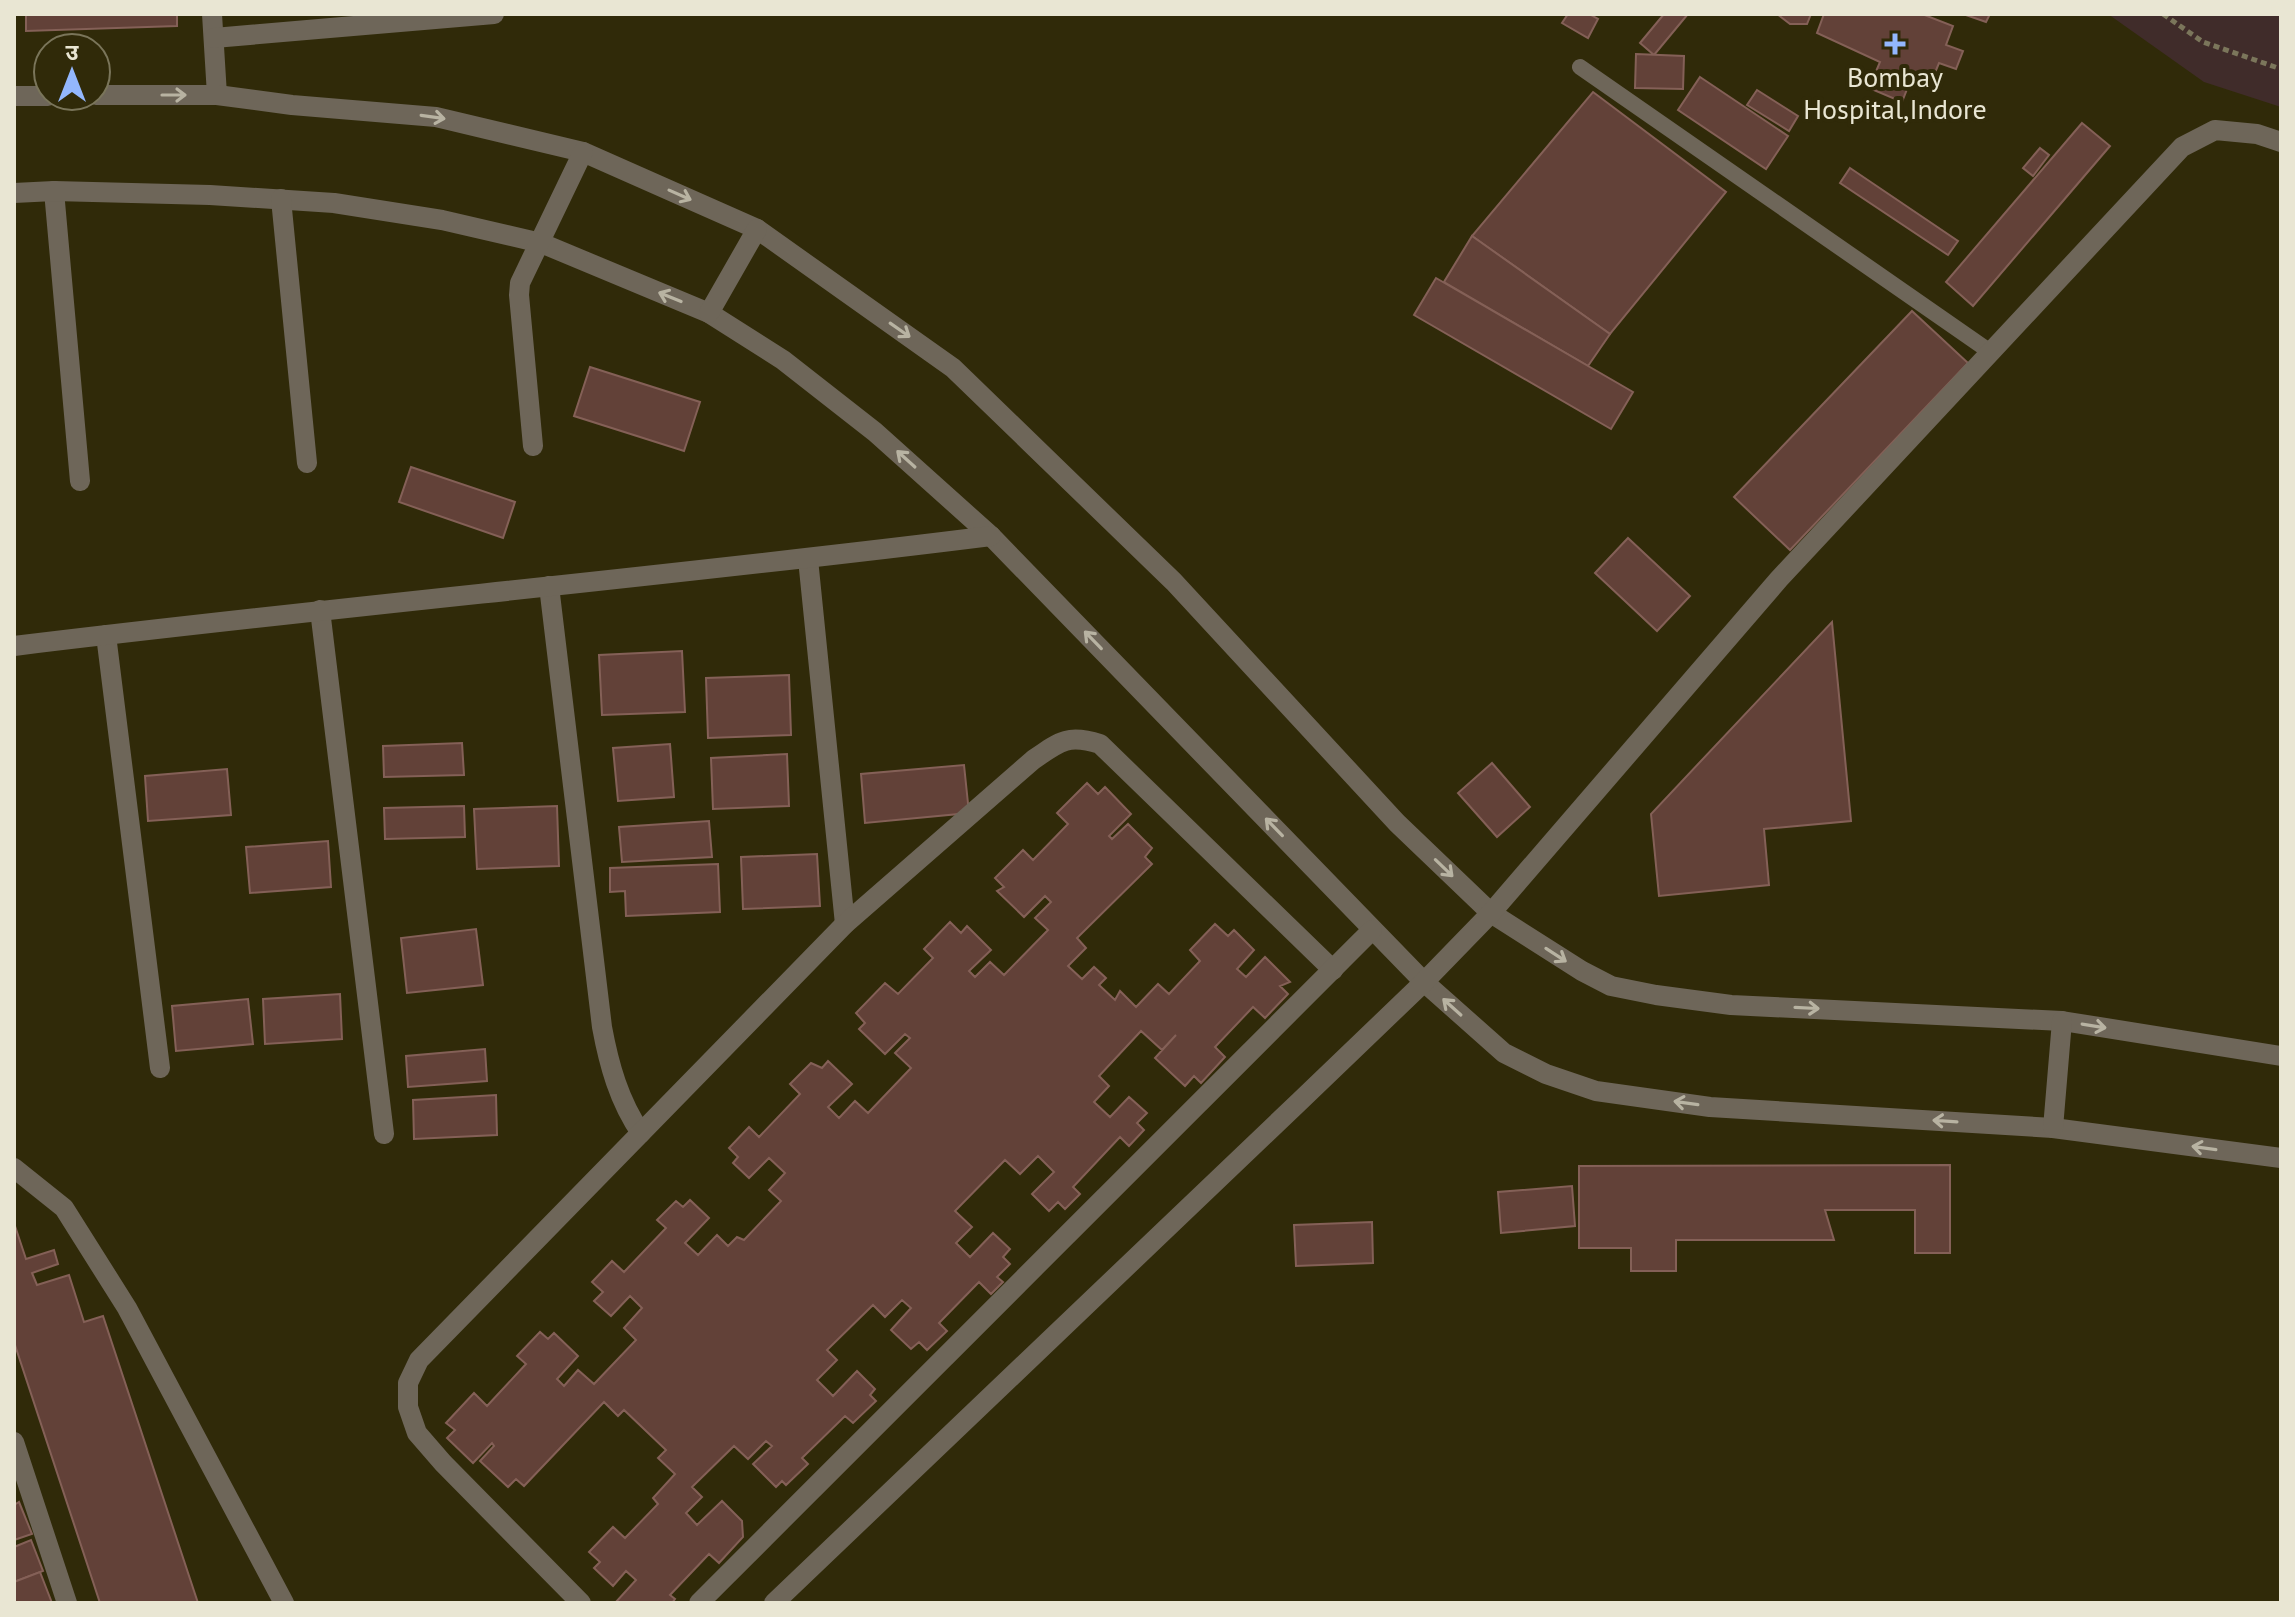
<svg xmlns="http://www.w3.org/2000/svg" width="2295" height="1617" font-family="'PT Sans','Noto Sans Devanagari',sans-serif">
<rect width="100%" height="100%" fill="#302a09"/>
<!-- education -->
<polygon fill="#402c2a" points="2108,14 2281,14 2281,107 2204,82"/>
<!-- building -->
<g fill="#624138" stroke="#846057" stroke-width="2">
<polygon points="26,14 177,14 177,26 26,31"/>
<polygon points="1568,14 1589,14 1598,19 1588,38 1562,23"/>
<polygon points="1664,14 1688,14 1654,55 1640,43"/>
<polygon points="1777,14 1811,14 1807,24 1790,24"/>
<polygon points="1824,14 1922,14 1953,26 1946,45 1963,51 1956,69 1939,63 1932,80 1913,74 1902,102 1869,88 1880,62 1817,33"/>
<polygon points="1963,14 1990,14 1986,22"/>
<polygon points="1636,54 1684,56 1683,89 1635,88"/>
<polygon points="1700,77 1788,136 1766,169 1678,110"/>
<polygon points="1757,90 1798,116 1789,131 1747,105"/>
<polygon points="1593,92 1726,192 1610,334 1472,236"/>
<polygon points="2082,123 2110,146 1973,306 1946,282"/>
<polygon points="2040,148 2049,155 2033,176 2023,168"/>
<polygon points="1850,168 1958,241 1948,255 1840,183"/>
<polygon points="1472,236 1610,334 1588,366 1444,282"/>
<polygon points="1436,278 1633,392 1611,429 1414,315"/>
<polygon points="1912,311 1968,363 1790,550 1734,497"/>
<polygon points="590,367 700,402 684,451 574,416"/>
<polygon points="411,467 515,502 503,538 399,502"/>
<polygon points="1628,538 1690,596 1657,631 1595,573"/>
<polygon points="1832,622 1851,821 1764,829 1769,885 1659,896 1651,814"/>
<polygon points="682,651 685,712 602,715 599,655"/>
<polygon points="789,675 791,735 708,738 706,678"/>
<polygon points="462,743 464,775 384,777 383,746"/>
<polygon points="670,744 674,797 618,801 613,748"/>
<polygon points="787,754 789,806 713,809 711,758"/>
<polygon points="1492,763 1530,807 1497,837 1458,793"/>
<polygon points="964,765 969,813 865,823 861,774"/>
<polygon points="227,769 231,815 148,821 145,776"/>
<polygon points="1087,783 1098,794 1105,787 1131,814 1109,836 1112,839 1128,824 1152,848 1145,857 1152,864 1077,938 1086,948 1068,966 1082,979 1094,967 1106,978 1099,985 1115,1000 1120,991 1136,1007 1158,984 1169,994 1200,961 1190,950 1215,924 1228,936 1234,930 1254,950 1237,969 1246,977 1265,957 1290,982 1280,986 1288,994 1265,1018 1253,1007 1215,1047 1225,1057 1201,1083 1194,1076 1185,1086 1155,1058 1176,1035 1162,1050 1141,1031 1099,1076 1109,1086 1094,1102 1110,1117 1129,1097 1147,1113 1137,1123 1144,1130 1129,1146 1120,1137 1073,1187 1080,1194 1065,1209 1058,1202 1049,1211 1032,1194 1054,1172 1038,1156 1020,1174 1005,1160 955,1211 972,1227 956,1243 970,1257 993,1233 1010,1249 1003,1257 1010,1264 997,1277 1003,1282 991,1294 979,1282 939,1323 947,1331 927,1350 919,1342 911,1349 891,1330 911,1308 902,1300 885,1317 873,1305 827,1350 837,1360 817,1380 833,1396 857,1371 875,1389 870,1395 876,1401 853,1423 845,1416 802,1458 808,1464 786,1485 782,1481 776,1487 753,1464 772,1446 766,1441 748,1459 734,1446 692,1487 702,1497 686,1513 697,1525 722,1501 742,1521 743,1537 719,1563 709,1554 670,1595 675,1599 672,1603 615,1603 636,1580 626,1571 613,1586 594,1568 600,1562 589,1552 613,1527 625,1538 658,1504 653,1498 675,1474 658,1458 666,1450 624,1410 618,1416 604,1402 524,1486 516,1479 508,1487 480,1461 494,1446 492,1443 473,1463 447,1438 455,1430 446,1423 474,1393 487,1406 526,1364 517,1356 540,1332 548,1339 554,1333 578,1356 557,1379 564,1386 578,1370 594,1384 636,1340 624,1328 642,1308 630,1296 611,1316 594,1301 603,1292 592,1282 612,1261 624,1272 666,1228 657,1220 676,1201 683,1207 690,1200 709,1218 685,1243 698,1255 717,1235 728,1246 737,1237 744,1240 781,1201 769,1190 785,1173 769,1158 749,1178 733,1163 738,1157 729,1148 749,1127 759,1137 800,1094 790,1084 811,1063 822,1068 828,1061 852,1084 828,1107 839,1118 855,1101 868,1113 911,1068 895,1053 910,1038 905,1034 885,1054 859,1029 865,1023 856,1013 885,983 898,994 933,958 924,949 950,922 961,933 967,926 991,950 969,971 975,977 990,962 1004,975 1048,930 1035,918 1051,902 1045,896 1024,917 997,891 1004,887 995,878 1023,850 1033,860 1068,824 1057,813"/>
<polygon points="464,806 465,837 385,839 384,808"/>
<polygon points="557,806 559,866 477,869 474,809"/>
<polygon points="709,821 712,857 622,862 619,827"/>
<polygon points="328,841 331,887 250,893 246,847"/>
<polygon points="817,854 820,906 743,909 741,857"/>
<polygon points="718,864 720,912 626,916 625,891 610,892 610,868"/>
<polygon points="476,929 483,985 407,993 401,938"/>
<polygon points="340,994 342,1039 265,1044 263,999"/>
<polygon points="248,999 253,1044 176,1051 172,1006"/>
<polygon points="485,1049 487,1081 408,1087 406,1056"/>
<polygon points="496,1095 497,1135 414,1139 413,1100"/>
<polygon points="1950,1165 1950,1253 1915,1253 1915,1210 1825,1210 1834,1240 1676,1240 1676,1271 1631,1271 1631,1248 1579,1248 1579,1166"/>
<polygon points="1572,1186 1575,1226 1501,1233 1498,1192"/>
<polygon points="1372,1222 1373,1263 1296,1266 1294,1225"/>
<polygon points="14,1223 26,1259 54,1250 58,1264 32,1273 37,1285 69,1275 84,1322 103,1316 198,1603 100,1603 14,1342"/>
<polygon points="19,1502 32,1534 14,1540 14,1505"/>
<polygon points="31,1540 43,1571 14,1582 14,1547"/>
<polygon points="40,1572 52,1603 14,1603 14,1582"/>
</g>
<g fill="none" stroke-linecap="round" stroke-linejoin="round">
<!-- path -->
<polyline stroke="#7b765b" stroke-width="5" stroke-dasharray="6 4" stroke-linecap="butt" points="2163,14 2203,42 2281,69"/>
<!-- service -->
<polyline stroke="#6e6659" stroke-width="16" points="1580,67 1989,351"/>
<!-- minor -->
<g stroke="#6e6659" stroke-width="20">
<polyline points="212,14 217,95"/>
<polyline points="214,38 494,14"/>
<polyline points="96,95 217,95 292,105 436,117 583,152 757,229 953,368 1174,582 1397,823 1491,913 1582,971 1611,986 1656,995 1731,1005 2062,1021 2281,1056"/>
<polyline points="14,96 48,96"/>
<polyline points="54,191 80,481"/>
<polyline points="14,193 54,191 210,195 334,203 442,220 541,243 709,313 783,360 875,432 991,536 1424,982 1504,1053 1546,1074 1596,1091 1710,1107 2053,1128 2281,1158"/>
<polyline points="281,199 307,463"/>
<polyline points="709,313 757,229"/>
<polyline points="533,446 519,295 520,283 583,152"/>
<polyline points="808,559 845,924"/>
<path d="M549 586 602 1027C609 1065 619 1101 641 1133"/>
<polyline points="320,610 384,1134"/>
<polyline points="106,635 160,1068"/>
<path d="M14 646C339 606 666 577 991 536"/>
<polyline points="2053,1128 2062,1021"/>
<polyline points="14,1168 64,1208 127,1308 284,1603"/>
<polyline points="14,1442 67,1603"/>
<path d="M581 1603 443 1463 417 1433 408 1407V1383L419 1360 845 924 1033 760C1060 741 1068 734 1100 744L1333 970"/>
<polyline points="699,1603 1372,930"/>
</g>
<!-- tertiary -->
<polyline stroke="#6e6659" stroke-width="20" points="774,1603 1299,1102 1424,982 1491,913 1779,579 2182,147 2215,130 2257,134 2281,142"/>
</g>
<!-- one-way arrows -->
<defs><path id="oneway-shaft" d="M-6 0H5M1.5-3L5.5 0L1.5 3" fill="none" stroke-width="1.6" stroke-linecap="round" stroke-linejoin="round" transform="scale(2)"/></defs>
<g stroke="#b8b3a2">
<use href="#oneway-shaft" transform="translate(174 95)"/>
<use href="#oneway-shaft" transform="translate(433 117) rotate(8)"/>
<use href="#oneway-shaft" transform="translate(680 195) rotate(24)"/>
<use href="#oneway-shaft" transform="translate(670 297) rotate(-158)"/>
<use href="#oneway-shaft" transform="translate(900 330) rotate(35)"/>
<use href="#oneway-shaft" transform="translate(906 459) rotate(-138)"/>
<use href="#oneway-shaft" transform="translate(1093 640) rotate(-134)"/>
<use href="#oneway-shaft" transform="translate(1274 827) rotate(-134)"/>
<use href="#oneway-shaft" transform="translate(1444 868) rotate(44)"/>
<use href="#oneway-shaft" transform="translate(1556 955) rotate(33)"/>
<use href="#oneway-shaft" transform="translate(1452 1007) rotate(-138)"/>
<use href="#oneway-shaft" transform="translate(1807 1008) rotate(3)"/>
<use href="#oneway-shaft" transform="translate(2094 1026) rotate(9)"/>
<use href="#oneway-shaft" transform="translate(1686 1103) rotate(-172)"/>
<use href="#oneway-shaft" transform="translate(1945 1121) rotate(-176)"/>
<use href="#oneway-shaft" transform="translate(2204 1148) rotate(-172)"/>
</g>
<!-- markers -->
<path fill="#93b7fd" stroke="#302a09" stroke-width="3" d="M1891 32h8v8h8v8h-8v8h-8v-8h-8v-8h8z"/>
<g text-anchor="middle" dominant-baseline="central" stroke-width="8" stroke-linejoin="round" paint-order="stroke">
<!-- poi labels -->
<g font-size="28" fill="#e9e6d3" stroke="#302a09">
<text x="1895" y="76">Bombay<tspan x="1895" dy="32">Hospital,Indore</tspan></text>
</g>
</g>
<!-- border -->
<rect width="2295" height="1617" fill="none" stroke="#e9e6d3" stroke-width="32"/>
<!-- north arrow -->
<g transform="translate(72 72)"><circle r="38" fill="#302a09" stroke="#7a755a" stroke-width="2"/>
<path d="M0-6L14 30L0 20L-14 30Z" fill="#93b7fd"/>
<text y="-12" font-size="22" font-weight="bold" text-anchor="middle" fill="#e9e6d3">उ</text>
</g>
</svg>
